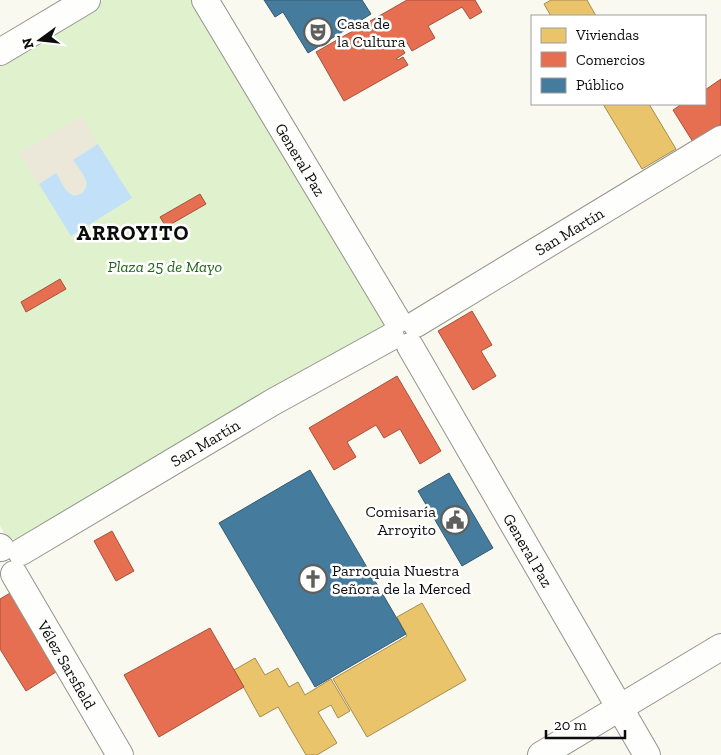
<svg xmlns="http://www.w3.org/2000/svg" width="721" height="755" font-family="'Zilla Slab',serif">
<rect width="100%" height="100%" fill="#faf9ef"/>
<!-- green -->
<polygon fill="#e0f2cd" points="103,0 198,0 389,320 384,332 21,540 7,538 0,526 0,61"/>
<!-- plaza -->
<polygon fill="#ebe8da" points="82,116 98,144 73,160 86,181 84,191 76,196 68,193 56,173 39,184 19,153"/>
<!-- water -->
<path fill="#c2e0f7" d="M98 144 132 198 71 236 39 184 56 173C60 179 64 189 69 193 77 200 89 190 86 181 84 174 77 166 73 160Z"/>
<!-- homes -->
<g fill="#e9c46a" stroke="#a78d4e">
<polygon points="551,0 587,0 596,16 551,16 544,4"/>
<polygon points="603,104 649,104 676,149 642,169"/>
<polygon points="422,603 466,680 367,737 333,679 407,636 397,617"/>
<polygon points="255,658 265,675 278,668 289,687 298,682 305,695 331,679 350,711 338,718 331,705 318,712 337,743 317,755 306,755 278,707 260,717 234,670"/>
</g>
<!-- shops -->
<g fill="#e76f51" stroke="#a5513c">
<polygon points="407,0 475,0 482,12 470,19 462,7 428,26 435,38 412,51 406,41 400,45 405,53 396,59 398,60 403,57 408,65 344,101 316,52"/>
<polygon points="721,79 721,124 693,142 673,110 682,104 705,104 705,90"/>
<polygon points="200,194 206,204 166,227 160,217"/>
<polygon points="60,279 66,289 26,312 21,302"/>
<polygon points="472,311 492,345 481,351 496,376 473,390 438,331"/>
<polygon points="397,376 441,451 420,464 400,429 384,438 376,425 347,442 356,457 334,470 309,428"/>
<polygon points="112,531 134,571 116,581 94,541"/>
<polygon points="12,592 59,670 26,691 0,649 0,599"/>
<polygon points="210,628 244,687 159,737 124,675"/>
</g>
<!-- public -->
<g fill="#457b9d" stroke="#345a72">
<polygon points="264,0 362,0 371,14 308,53 283,12 275,17"/>
<polygon points="310,470 406,634 315,687 219,523"/>
<polygon points="449,473 493,548 462,566 418,491"/>
</g>
<g fill="none" stroke-linecap="round" stroke-linejoin="round">
<defs>
<g id="minor">
<path id="s1" d="M205 0 397 320"/>
<polyline points="0,52 87,0"/>
<path id="s2" d="M416 324 721 139"/>
<path id="s3" d="M410 346 647 755"/>
<polyline points="0,547 1,548"/>
<path id="s4" d="M21 552 273 402 391 337"/>
<path id="s5" d="M14 574 120 755"/>
<polyline points="541,755 721,647"/>
</g>
</defs>
<!-- minor casing -->
<use href="#minor" stroke="#93938e" stroke-width="28"/>
<!-- minor -->
<use href="#minor" stroke="#fefefd" stroke-width="26"/>
</g>
<!-- icons -->
<defs>
<symbol id="theatre-ring" viewBox="-11 -11 22 22"><circle r="9.5" fill="#fff" stroke="#5f5f5b" stroke-width="1.5"/><path d="M-5-5.5Q0-4 5-5.5V0Q5 5 0 6Q-5 5-5 0ZM-3.3-2.5H-1v1.5H-3.3ZM1-2.5H3.3v1.5H1ZM-2.8 1Q0 5.5 2.8 1Z" fill="#5f5f5b"/></symbol>
<symbol id="civic-ring" viewBox="-11 -11 22 22"><circle r="9.5" fill="#fff" stroke="#5f5f5b" stroke-width="1.5"/><path d="M-.6-6.5H3V-4.5H.6V-3L4-1V1h2V6H-6V1h2V-1L-.6-3ZM-1.2 2.5V6h2.4V2.5Z" fill="#5f5f5b"/></symbol>
<symbol id="church-ring" viewBox="-11 -11 22 22"><circle r="9.5" fill="#fff" stroke="#5f5f5b" stroke-width="1.5"/><path d="M-1.2-6h2.4v3.5h3.3v2.4h-3.3V6h-2.4V-.1h-3.3v-2.4h3.3Z" fill="#5f5f5b"/></symbol>
</defs>
<g fill-rule="evenodd">
<use href="#theatre-ring" x="302" y="16" width="32" height="32"/>
<use href="#civic-ring" x="439" y="504" width="32" height="32"/>
<use href="#church-ring" x="297" y="563" width="32" height="32"/>
</g>
<g text-anchor="middle" dominant-baseline="central" stroke-width="5" stroke-linejoin="round" paint-order="stroke">
<!-- poi labels -->
<g font-size="16" fill="#0c0c0c" stroke="#fff" text-anchor="start">
<text x="337" y="23">Casa de<tspan x="337" dy="18">la Cultura</tspan></text>
<text x="436" y="511" text-anchor="end">Comisaría<tspan x="436" dy="18">Arroyito</tspan></text>
<text x="332" y="570">Parroquia Nuestra<tspan x="332" dy="18">Señora de la Merced</tspan></text>
</g>
<!-- street labels -->
<g font-size="16" fill="#0c0c0c" stroke="#fff">
<text stroke="none"><textPath href="#s1" startOffset="186">General Paz</textPath></text>
<text stroke="none"><textPath href="#s2" startOffset="179">San Martín</textPath></text>
<text stroke="none"><textPath href="#s4" startOffset="214">San Martín</textPath></text>
<text stroke="none"><textPath href="#s3" startOffset="236">General Paz</textPath></text>
<text stroke="none"><textPath href="#s5" startOffset="105">Vélez Sarsfield</textPath></text>
</g>
<!-- park labels -->
<g font-size="16" font-style="italic" fill="#216817" stroke="#fff">
<text x="165" y="266">Plaza 25 de Mayo</text>
</g>
<!-- district labels -->
<g font-size="21" font-weight="bold" letter-spacing="1" fill="#0c0c0c" stroke="#fff">
<text x="133" y="232">ARROYITO</text>
</g>
</g>
<!-- legend -->
<rect x="531" y="15" width="175" height="90" fill="#ffffff" stroke="#9e9e9e"/>
<rect x="541" y="28" width="25" height="15" fill="#e9c46a" stroke="#9e9e9e"/>
<text x="576" y="40" font-size="15" fill="#0c0c0c">Viviendas</text>
<rect x="541" y="52" width="25" height="15" fill="#e76f51" stroke="#9e9e9e"/>
<text x="576" y="65" font-size="15" fill="#0c0c0c">Comercios</text>
<rect x="541" y="78" width="25" height="15" fill="#457b9d" stroke="#9e9e9e"/>
<text x="576" y="90" font-size="15" fill="#0c0c0c">Público</text>
<!-- north arrow -->
<g transform="translate(40 40) rotate(255)" stroke="#ffffff" stroke-width="4" paint-order="stroke">
<path d="M0-4L9 19L0 12L-9 19Z" fill="#0c0c0c"/>
<text y="-8" font-size="14" font-weight="bold" text-anchor="middle" fill="#0c0c0c">N</text>
</g>
<!-- scale -->
<path d="M546 730v8h79v-8" fill="none" stroke="#0c0c0c" stroke-width="2.5"/>
<text x="554" y="730" font-size="15" fill="#0c0c0c" stroke="#ffffff" stroke-width="4" paint-order="stroke">20 m</text>
</svg>
